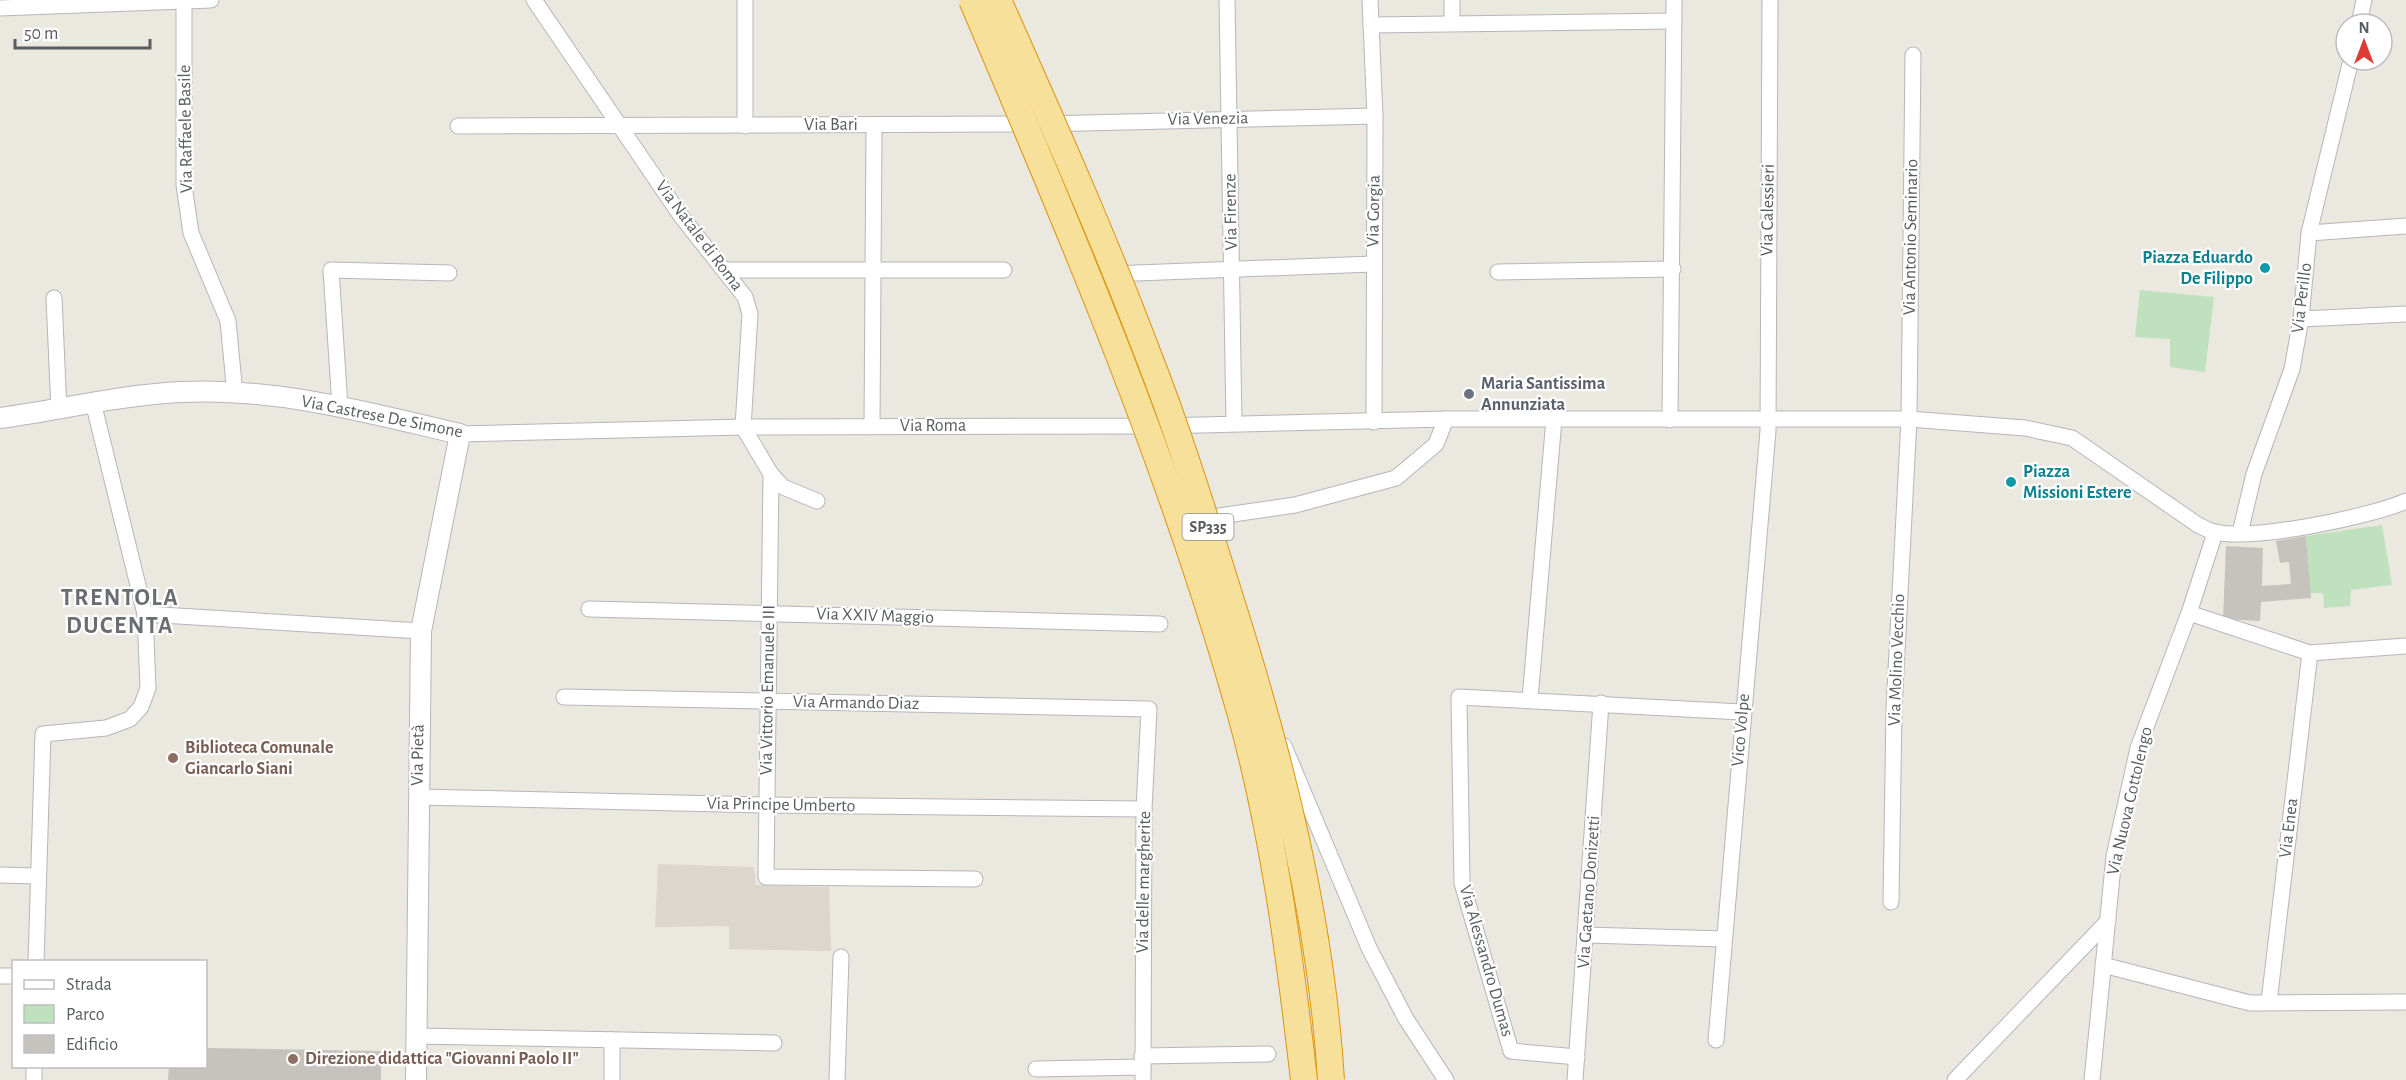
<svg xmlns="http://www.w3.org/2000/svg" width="2406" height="1080" font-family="'Alegreya Sans',sans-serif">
<rect width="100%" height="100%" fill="#ebe8e0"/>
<!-- education -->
<polygon fill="#dbd7ce" points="658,864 754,867 756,885 829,887 831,951 729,949 729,926 655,927"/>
<!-- green -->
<g fill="#bfe1be">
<polygon points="2140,290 2214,297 2205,372 2170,367 2170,339 2135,337"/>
<polygon points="2382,525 2392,585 2351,590 2350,606 2324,608 2323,593 2310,593 2306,536"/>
</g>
<!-- building -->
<g fill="#c6c3be">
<polygon points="2306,536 2311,598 2261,602 2260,621 2223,619 2226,546 2263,548 2262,586 2291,584 2289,562 2280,563 2276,541"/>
<polygon points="206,1048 381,1051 381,1080 168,1080 169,1066 206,1066"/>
</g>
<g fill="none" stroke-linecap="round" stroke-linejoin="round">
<defs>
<g id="minor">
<polyline points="534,0 681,216 745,297 750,314 743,427"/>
<polyline points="745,0 745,126"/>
<polyline points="1227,0 1234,423"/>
<polyline points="1370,0 1375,116 1374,422"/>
<polyline points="1452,0 1452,22"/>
<polyline points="184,1 184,185 191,233 228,321 235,394"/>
<polyline points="0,8 211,0"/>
<polyline points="2359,24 2364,0"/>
<polyline points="1371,25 1674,21"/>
<polyline points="458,126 1042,124 1375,116"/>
<polyline points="1076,209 1164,433"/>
<polyline points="2309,233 2406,226"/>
<polyline points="725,270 1004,270"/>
<polyline points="1498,272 1673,269"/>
<polyline points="1111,274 1373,264"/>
<polyline points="54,298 59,410"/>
<polyline points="2301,319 2406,314"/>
<polyline points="340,407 331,270 449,273"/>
<polyline points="1670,420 1674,0"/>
<polyline points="872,426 874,125"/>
<polyline points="743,427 771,474 766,877 975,879"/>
<path d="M460 434 743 427 1161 426 1446 419H1909L2025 428 2072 438 2198 525C2203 527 2209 531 2215 532 2253 541 2370 517 2406 501"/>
<polyline points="771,474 783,487 817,501"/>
<polyline points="1198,519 1295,505 1396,478 1436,444 1446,419"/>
<polyline points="2240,533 2254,474 2292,369 2301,319 2309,233 2351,60"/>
<polyline points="589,609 1160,624"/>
<polyline points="2189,613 2310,653 2406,646"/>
<polyline points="145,614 421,631"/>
<polyline points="564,697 1149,709 1144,809 1143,1080"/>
<polyline points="1530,699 1554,419"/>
<polyline points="1284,746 1369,948 1406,1019 1446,1080"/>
<polyline points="418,797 765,805 1144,809"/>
<polyline points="0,875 37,876"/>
<polyline points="1891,902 1894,709 1909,419 1913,55"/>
<polyline points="1586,935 1724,939"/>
<polyline points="36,962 43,734 106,728 130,719 141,707 148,688 145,614 93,402"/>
<polyline points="2103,965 2250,1003 2406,1002"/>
<polyline points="0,976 14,976"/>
<polyline points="2269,1002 2310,653"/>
<polyline points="416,1036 774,1043"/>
<polyline points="612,1040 612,1080"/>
<polyline points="1716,1040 1768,431 1770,0"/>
<polyline points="1142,1056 1268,1054"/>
<polyline points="1577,1057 1511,1051 1462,883 1459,697 1742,712"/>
<polyline points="1036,1069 1143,1067"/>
<polyline points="34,1080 34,1066"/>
<polyline points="837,1080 841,957"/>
<polyline points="1575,1080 1601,703"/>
<polyline points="1955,1080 2108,921"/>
<polyline points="2092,1080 2114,856 2138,748 2189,613 2215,533"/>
</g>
<path id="tertiary" d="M0 418C60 410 120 395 181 392 275 387 370 413 460 434L421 631 416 1080"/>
</defs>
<!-- minor casing -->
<use href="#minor" stroke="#b3b6ba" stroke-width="17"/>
<!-- tertiary casing -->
<use href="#tertiary" stroke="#b3b6ba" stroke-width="22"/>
<!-- minor -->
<use href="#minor" stroke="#fff" stroke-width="15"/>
<!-- tertiary -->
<use href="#tertiary" stroke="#fff" stroke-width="20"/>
<defs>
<g id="trunk-bridge">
<path d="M972 0C1072 234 1172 469 1241 715 1274 834 1290 958 1304 1080"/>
<path d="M998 0C1050 117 1102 233 1147 352 1179 433 1205 518 1231 601 1280 756 1321 917 1331 1080"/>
</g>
</defs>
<!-- trunk-bridge casing -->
<use href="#trunk-bridge" stroke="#dc940f" stroke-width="28" stroke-linecap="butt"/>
<!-- trunk-bridge -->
<use href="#trunk-bridge" stroke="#f7e09a" stroke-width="26"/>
</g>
<!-- markers -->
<g fill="#0f9aa8" stroke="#fff" stroke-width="2">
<circle cx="2265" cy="268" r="6"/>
<circle cx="2011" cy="482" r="6"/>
</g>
<circle fill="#6b7280" stroke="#fff" stroke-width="2" cx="1469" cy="394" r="6"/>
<g fill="#8d6e63" stroke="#fff" stroke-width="2">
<circle cx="173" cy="758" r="6"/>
<circle cx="293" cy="1059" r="6"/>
</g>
<g text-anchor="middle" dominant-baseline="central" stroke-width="4.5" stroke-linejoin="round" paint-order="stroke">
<!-- shield labels -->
<rect fill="#fff" stroke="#8b8d90" stroke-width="1.5" x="1182.5" y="514" width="51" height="26" rx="4.5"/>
<g font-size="16" font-weight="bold" fill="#595c60">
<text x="1208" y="527">SP335</text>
</g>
<!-- street labels -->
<g font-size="18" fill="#595c60" stroke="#fff">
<text transform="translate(1208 119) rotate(-1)">Via Venezia</text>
<text x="831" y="125">Via Bari</text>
<text transform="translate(186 129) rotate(-91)">Via Raffaele Basile</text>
<text transform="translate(1768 210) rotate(-89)">Via Calessieri</text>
<text transform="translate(1374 211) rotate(-89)">Via Gorgia</text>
<text transform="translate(1231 212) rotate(-91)">Via Firenze</text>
<text transform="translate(699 236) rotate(53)">Via Natale di Roma</text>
<text transform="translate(1911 237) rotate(-89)">Via Antonio Seminario</text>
<text transform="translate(2302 298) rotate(-83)">Via Perillo</text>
<text transform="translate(382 417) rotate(11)">Via Castrese De Simone</text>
<text x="933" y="426">Via Roma</text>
<text transform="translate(875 616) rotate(2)">Via XXIV Maggio</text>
<text transform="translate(1897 660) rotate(-88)">Via Molino Vecchio</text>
<text transform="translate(768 690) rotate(-89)">Via Vittorio Emanuele III</text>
<text transform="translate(856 703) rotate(1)">Via Armando Diaz</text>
<text transform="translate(1741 730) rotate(-85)">Vico Volpe</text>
<text transform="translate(418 755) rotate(-89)">Via Pietà</text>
<text transform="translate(2130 801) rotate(-77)">Via Nuova Cottolengo</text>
<text transform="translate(781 805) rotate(1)">Via Principe Umberto</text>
<text transform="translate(2289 828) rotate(-83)">Via Enea</text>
<text transform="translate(1144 882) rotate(-89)">Via delle margherite</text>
<text transform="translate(1589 892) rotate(-86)">Via Gaetano Donizetti</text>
<text transform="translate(1486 961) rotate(74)">Via Alessandro Dumas</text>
</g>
<!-- culture labels -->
<g font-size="18" font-weight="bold" fill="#0d838f" stroke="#fff" text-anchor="end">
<text x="2253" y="258">Piazza Eduardo<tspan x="2253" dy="21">De Filippo</tspan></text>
<text x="2023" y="472" text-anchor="start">Piazza<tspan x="2023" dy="21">Missioni Estere</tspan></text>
</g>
<!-- worship labels -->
<g font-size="18" font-weight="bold" fill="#5b616d" stroke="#fff" text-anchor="start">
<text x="1481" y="384">Maria Santissima<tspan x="1481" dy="21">Annunziata</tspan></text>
</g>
<!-- education labels -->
<g font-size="18" font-weight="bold" fill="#785e54" stroke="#fff" text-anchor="start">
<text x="185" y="748">Biblioteca Comunale<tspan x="185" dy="21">Giancarlo Siani</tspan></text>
<text x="305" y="1059">Direzione didattica "Giovanni Paolo II"</text>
</g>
<!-- district labels -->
<g font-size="24" font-weight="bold" letter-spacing="1.5" fill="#6a6e72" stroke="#fff">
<text x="120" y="598">TRENTOLA<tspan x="120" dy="28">DUCENTA</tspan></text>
</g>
</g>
<!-- legend -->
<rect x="12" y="960" width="195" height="108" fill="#ffffff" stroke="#bdbebf" stroke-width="1.5"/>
<rect x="24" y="980" width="30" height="9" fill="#ffffff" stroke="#bdbebf" stroke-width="1.5"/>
<text x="66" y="990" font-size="18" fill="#595c60">Strada</text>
<rect x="24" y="1005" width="30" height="18" fill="#bfe1be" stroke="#bdbebf" stroke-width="1.5"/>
<text x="66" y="1020" font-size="18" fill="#595c60">Parco</text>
<rect x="24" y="1035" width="30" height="18" fill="#c6c3be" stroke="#bdbebf" stroke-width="1.5"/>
<text x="66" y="1050" font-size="18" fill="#595c60">Edificio</text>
<!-- north arrow -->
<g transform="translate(2364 42)"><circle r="28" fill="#ffffff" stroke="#bdbebf" stroke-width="1.5"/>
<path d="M0-4.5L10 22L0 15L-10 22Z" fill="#dd3b34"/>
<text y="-9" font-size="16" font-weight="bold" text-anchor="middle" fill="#595c60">N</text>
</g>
<!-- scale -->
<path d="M15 39v9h135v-9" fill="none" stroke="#595c60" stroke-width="3"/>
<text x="24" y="39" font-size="18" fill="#595c60" stroke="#ffffff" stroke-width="4.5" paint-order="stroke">50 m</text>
</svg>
